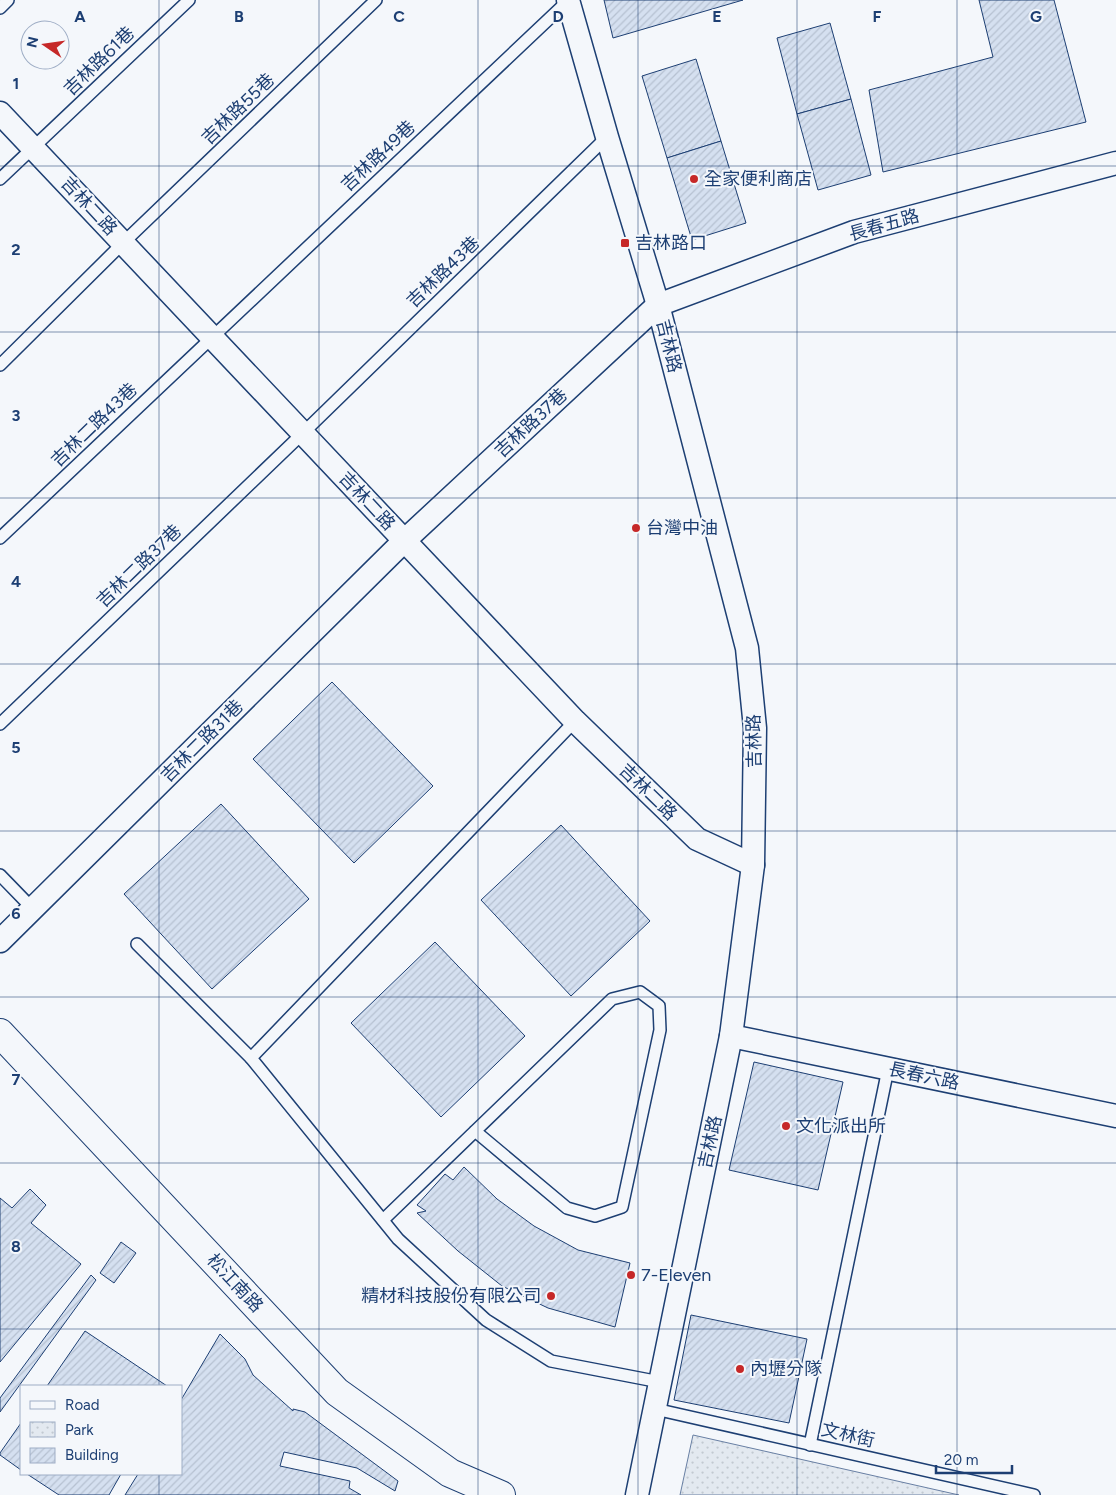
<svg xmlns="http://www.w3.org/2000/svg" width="1116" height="1495" font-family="Figtree,'Noto Sans TC',sans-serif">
<defs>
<pattern id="park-dots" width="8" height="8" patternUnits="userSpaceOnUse" patternTransform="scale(1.25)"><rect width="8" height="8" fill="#e3e9f0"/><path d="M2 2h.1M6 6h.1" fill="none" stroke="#c2c9d1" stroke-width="1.8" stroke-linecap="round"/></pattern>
<pattern id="building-hatch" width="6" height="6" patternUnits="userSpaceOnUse" patternTransform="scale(1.25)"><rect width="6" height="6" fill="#d5e0f0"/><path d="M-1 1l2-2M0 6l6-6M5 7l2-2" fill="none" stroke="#b6c1d1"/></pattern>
</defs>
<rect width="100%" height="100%" fill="#f4f7fb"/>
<!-- park -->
<polygon fill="url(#park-dots)" stroke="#687fa3" points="693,1435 959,1495 680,1495"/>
<!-- building -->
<g fill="url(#building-hatch)" stroke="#1d3f73">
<polygon points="604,0 743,0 613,38"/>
<polygon points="979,0 1054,0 1086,122 883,172 869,90 993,57"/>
<polygon points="830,23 851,99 797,114 777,38"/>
<polygon points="696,59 721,141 667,158 642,76"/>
<polygon points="851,99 871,175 818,190 797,114"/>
<polygon points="721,141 746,223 692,240 667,158"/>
<polygon points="332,682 433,786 354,863 253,759"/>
<polygon points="221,804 309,899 212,989 124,894"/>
<polygon points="561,825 650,921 571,996 481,900"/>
<polygon points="435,942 525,1036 441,1117 351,1023"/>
<polygon points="754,1062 843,1082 818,1190 729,1170"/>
<polygon points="464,1167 497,1199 534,1226 578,1250 630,1263 615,1327 548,1308 502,1286 458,1251 417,1213 426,1211 417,1205 445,1174 453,1180"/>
<polygon points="30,1189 46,1205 31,1223 81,1264 0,1362 0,1198 12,1208"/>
<polygon points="121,1242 136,1253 114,1283 100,1273"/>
<polygon points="91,1275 96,1280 0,1412 0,1398"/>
<polygon points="691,1315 807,1339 789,1423 674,1400"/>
<polygon points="85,1331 167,1386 47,1386"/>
<polygon points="220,1334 245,1359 253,1375 293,1411 293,1409 305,1412 398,1481 395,1491 357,1468 284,1452 280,1466 350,1481 349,1488 361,1495 125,1495 138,1474 181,1474 181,1400"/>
<polygon points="21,1423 21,1470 0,1455 0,1453"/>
<polygon points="27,1474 121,1474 109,1495 59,1495"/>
</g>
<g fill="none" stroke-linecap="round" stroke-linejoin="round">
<defs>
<g id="lane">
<polyline points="0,8 8,0"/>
<polyline points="0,179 189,0"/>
<polyline points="0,365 123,243 376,0"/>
<polyline points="0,538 569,0"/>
<polyline points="575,721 251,1058 398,1239 486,1320 551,1361 660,1382"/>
<polyline points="0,724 303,433 607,137"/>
<polyline points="0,875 33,909"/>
<polyline points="137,944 251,1058"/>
<polyline points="383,1220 612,999 640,992 659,1006 660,1030 622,1207 595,1216 567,1208 475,1131"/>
<polyline points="655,1409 1034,1495"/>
<polyline points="810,1445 888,1069"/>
</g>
<g id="street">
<polyline points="568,0 607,137 658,305 747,648 755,728 753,865 731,1036 637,1495"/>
<polyline points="0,113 575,721 697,839 753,865"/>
<polyline points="0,941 404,541 658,305 854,232 1116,163"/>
<polyline points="731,1036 1116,1116"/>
</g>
<polyline id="secondary" points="0,1033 337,1392 450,1473 501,1495"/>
</defs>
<!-- lane casing -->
<use href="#lane" stroke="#1d3f73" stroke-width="14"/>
<!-- street casing -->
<use href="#street" stroke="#1d3f73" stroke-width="25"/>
<!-- secondary casing -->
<use href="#secondary" stroke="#1d3f73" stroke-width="30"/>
<!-- lane -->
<use href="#lane" stroke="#f4f7fb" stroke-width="11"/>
<!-- street -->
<use href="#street" stroke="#f4f7fb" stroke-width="22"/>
<!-- secondary -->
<use href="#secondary" stroke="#f4f7fb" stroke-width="28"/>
</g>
<!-- grid -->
<path fill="none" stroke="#1d3f73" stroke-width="1" stroke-opacity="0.55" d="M159 0V1386M319 0V1495M478 0V1495M638 0V1495M797 0V1495M957 0V1495M0 166H1116M0 332H1116M0 498H1116M0 664H1116M0 831H1116M0 997H1116M0 1163H1116M0 1329H1116M159 1474V1495"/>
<!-- markers -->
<g fill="#c62828" stroke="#f4f7fb" stroke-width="2">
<circle cx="694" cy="179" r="5"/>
<rect x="620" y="238" width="10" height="10" rx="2.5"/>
<circle cx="636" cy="528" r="5"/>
<circle cx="786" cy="1126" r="5"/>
<circle cx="631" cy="1275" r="5"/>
<circle cx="551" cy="1296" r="5"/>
<circle cx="740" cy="1369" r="5"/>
</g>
<g text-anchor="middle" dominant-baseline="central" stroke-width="4" stroke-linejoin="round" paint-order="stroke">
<!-- street labels -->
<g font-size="18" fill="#1d3f73" stroke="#f4f7fb">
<text transform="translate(99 61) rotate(-44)">吉林路61巷</text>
<text transform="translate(238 109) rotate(-44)">吉林路55巷</text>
<text transform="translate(378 156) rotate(-43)">吉林路49巷</text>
<text transform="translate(89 206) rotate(47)">吉林二路</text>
<text transform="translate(884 225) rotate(-16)">長春五路</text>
<text transform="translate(443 272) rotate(-44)">吉林路43巷</text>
<text transform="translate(669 346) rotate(76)">吉林路</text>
<text transform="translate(531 423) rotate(-43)">吉林路37巷</text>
<text transform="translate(94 425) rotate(-44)">吉林二路43巷</text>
<text transform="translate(367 501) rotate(47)">吉林二路</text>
<text transform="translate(139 566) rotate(-44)">吉林二路37巷</text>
<text transform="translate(202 741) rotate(-45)">吉林二路31巷</text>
<text transform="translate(754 741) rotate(-91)">吉林路</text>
<text transform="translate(648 792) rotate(44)">吉林二路</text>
<text transform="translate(924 1076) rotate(12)">長春六路</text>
<text transform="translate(710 1142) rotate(-78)">吉林路</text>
<text transform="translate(235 1283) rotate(47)">松江南路</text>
<text transform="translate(848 1435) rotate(13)">文林街</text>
</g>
<!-- poi labels -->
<g font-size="18" fill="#1d3f73" stroke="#f4f7fb" text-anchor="start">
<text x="704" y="179">全家便利商店</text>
<text x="635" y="243">吉林路口</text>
<text x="646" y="528">台灣中油</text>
<text x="796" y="1126">文化派出所</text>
<text x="641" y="1275">7-Eleven</text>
<text x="541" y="1296" text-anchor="end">精材科技股份有限公司</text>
<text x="750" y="1369">內壢分隊</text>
</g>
</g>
<g font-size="16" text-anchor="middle" font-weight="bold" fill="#1d3f73" stroke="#f4f7fb" stroke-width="4" stroke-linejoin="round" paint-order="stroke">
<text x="80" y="22">A</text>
<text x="239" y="22">B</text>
<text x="399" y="22">C</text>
<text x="558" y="22">D</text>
<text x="717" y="22">E</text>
<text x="877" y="22">F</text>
<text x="1036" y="22">G</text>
<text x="16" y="89">1</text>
<text x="16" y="255">2</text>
<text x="16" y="421">3</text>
<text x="16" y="587">4</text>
<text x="16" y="753">5</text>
<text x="16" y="919">6</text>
<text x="16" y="1085">7</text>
<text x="16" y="1252">8</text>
</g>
<!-- legend -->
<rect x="20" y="1385" width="162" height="90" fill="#f4f7fb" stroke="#9eadc5"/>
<rect x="30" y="1401" width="25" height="8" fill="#f4f7fb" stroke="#9eadc5"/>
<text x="65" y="1410" font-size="15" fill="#1d3f73">Road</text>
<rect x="30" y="1422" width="25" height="15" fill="url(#park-dots)" stroke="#9eadc5"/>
<text x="65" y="1435" font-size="15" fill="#1d3f73">Park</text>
<rect x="30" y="1448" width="25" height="15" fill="url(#building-hatch)" stroke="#9eadc5"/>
<text x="65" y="1460" font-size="15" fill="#1d3f73">Building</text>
<!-- north arrow -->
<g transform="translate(45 45) rotate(283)"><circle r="24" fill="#f4f7fb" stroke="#9eadc5"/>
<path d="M0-4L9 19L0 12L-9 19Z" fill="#c62828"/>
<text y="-8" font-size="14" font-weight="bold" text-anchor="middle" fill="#1d3f73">N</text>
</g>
<!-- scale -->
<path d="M936 1465v8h76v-8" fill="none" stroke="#1d3f73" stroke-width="2.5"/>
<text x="944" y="1465" font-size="15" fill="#1d3f73" stroke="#f4f7fb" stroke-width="4" paint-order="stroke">20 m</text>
</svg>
